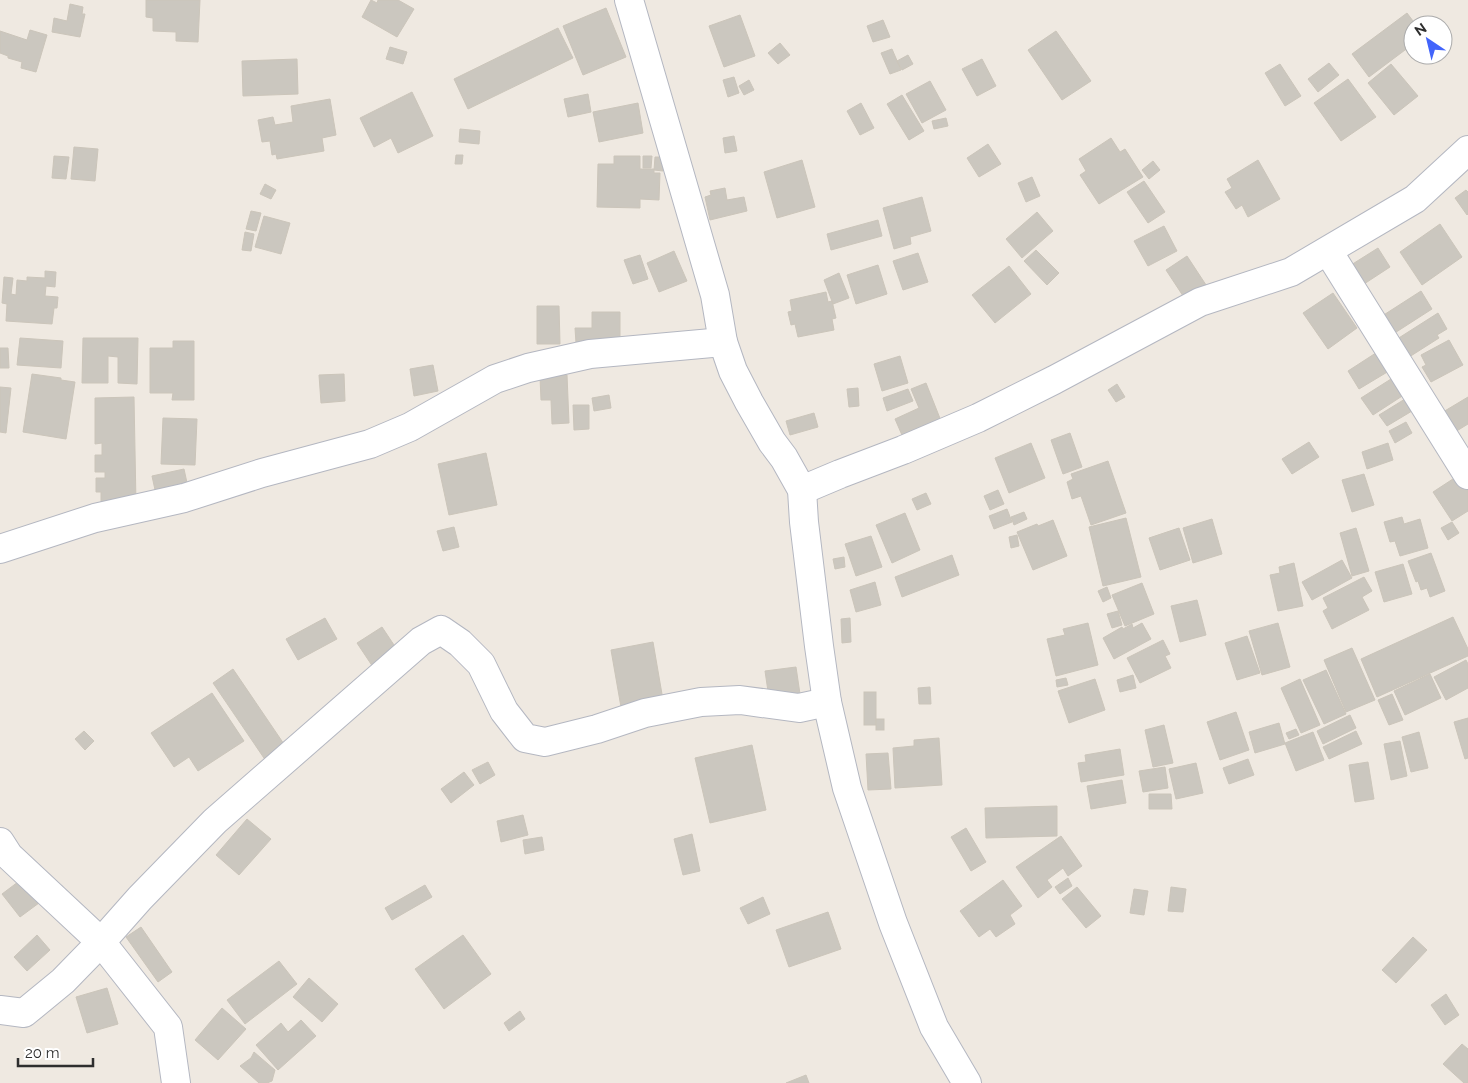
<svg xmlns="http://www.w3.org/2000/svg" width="1468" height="1083" font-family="Raleway,sans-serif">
<rect width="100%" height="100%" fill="#efe9e1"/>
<!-- building -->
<g fill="#cbc7bf" stroke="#cbc5ba">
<polygon points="146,0 200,0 198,42 176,41 176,32 153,31 153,18 146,17"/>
<polygon points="371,0 377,3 378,0 398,0 414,9 397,37 362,17"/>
<polygon points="70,4 83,7 82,14 85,14 80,37 52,32 54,18 67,21"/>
<polygon points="606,8 626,57 583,75 563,26"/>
<polygon points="1407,13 1416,25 1413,25 1413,44 1369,77 1352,54"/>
<polygon points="740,15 755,56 724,67 709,26"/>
<polygon points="883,20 890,37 873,42 867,26"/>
<polygon points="558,28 573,58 468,109 454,79"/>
<polygon points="30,30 47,35 36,72 21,68 22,62 8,58 8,56 0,53 0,31 27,40"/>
<polygon points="1056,31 1091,81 1062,100 1028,50"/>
<polygon points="780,43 790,55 778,64 768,53"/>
<polygon points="390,47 407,52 403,64 386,59"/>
<polygon points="892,49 901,70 890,74 881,53"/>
<polygon points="908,55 913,64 902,70 897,61"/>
<polygon points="297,59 298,94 243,96 242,61"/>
<polygon points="982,59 996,86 977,96 962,69"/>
<polygon points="1329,63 1339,75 1318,92 1308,79"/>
<polygon points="1280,64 1301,96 1285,106 1265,73"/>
<polygon points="1391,64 1418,96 1394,115 1368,83"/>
<polygon points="734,77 739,93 728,97 723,80"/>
<polygon points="1348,79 1376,117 1341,141 1314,103"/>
<polygon points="749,80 754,90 744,95 739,86"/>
<polygon points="930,81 946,110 922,123 906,94"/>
<polygon points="412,92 433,136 398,153 391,138 374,147 360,118"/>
<polygon points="588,94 591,112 568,117 564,99"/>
<polygon points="902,95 924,131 909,140 887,104"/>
<polygon points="330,99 336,135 322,138 324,151 277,159 276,154 272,155 270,141 262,142 258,120 273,117 275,125 293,122 291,106"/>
<polygon points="638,103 643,133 599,142 593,112"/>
<polygon points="861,103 874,128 860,135 847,111"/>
<polygon points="946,118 948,126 934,129 932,121"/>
<polygon points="460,129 480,131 479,144 459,142"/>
<polygon points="734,136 737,151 725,153 723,138"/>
<polygon points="1111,138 1120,152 1125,149 1143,177 1099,204 1080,175 1086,171 1079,159"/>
<polygon points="988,144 1001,164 979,177 967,158"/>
<polygon points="74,147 98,149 95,181 71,179"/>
<polygon points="456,155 463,155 462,164 455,164"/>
<polygon points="54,156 69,157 66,179 52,178"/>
<polygon points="614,156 640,156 640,169 654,169 654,173 660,173 659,200 640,199 640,208 597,207 598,164 614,164"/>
<polygon points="643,156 652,156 651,168 643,168"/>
<polygon points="655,157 664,157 663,171 654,170"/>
<polygon points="802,160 815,207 777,218 764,172"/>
<polygon points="1258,160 1280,199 1248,217 1242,205 1236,209 1225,192 1232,188 1227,179"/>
<polygon points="1153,161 1160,170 1149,179 1142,170"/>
<polygon points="1032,177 1040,196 1026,202 1018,183"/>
<polygon points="1144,181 1165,212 1148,223 1127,192"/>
<polygon points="265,184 276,190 271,199 260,194"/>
<polygon points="725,188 727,200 744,197 747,211 710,220 705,197 711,195 710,191"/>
<polygon points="1466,190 1468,192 1468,214 1467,215 1455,198"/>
<polygon points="922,197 931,231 910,237 911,244 894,249 883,208"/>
<polygon points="251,211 261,213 256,231 246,229"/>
<polygon points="1037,212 1053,231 1022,258 1006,239"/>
<polygon points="264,216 290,223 281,254 255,247"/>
<polygon points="878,220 882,236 831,250 827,234"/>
<polygon points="1440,224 1462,257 1422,285 1400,252"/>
<polygon points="1164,226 1177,251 1148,266 1134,241"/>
<polygon points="245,232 254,234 251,251 242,250"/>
<polygon points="1378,248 1390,267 1364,284 1351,265"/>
<polygon points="1036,250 1059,273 1047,285 1024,261"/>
<polygon points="674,251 687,281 659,292 647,263"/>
<polygon points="918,253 928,282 903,290 893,261"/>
<polygon points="640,255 648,279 633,284 624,260"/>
<polygon points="1187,256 1210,291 1189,305 1166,270"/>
<polygon points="878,265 887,294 856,304 847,275"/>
<polygon points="1009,266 1031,294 995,323 972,295"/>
<polygon points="45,271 56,272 55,287 46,286 45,296 58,297 57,308 54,308 52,324 6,321 7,304 2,303 4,277 13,278 11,294 16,295 17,280 27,281 27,277 45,278"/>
<polygon points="839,273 849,298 833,304 824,280"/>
<polygon points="1421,291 1432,309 1390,336 1379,318"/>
<polygon points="826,292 828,302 832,301 836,318 832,319 834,330 798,337 795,324 791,325 788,312 792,311 790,300"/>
<polygon points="1333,293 1357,328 1328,349 1303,313"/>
<polygon points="537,306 559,306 560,344 537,344"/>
<polygon points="592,312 620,312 620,343 576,343 575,328 592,328"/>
<polygon points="1438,313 1447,329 1437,335 1439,338 1406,359 1394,341"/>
<polygon points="20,338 63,341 61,368 17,365"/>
<polygon points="83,338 138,338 137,384 118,383 118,357 108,356 108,383 82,383"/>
<polygon points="1449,340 1463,365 1431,382 1422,367 1426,365 1421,355"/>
<polygon points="173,341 194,341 194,400 172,400 173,393 150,393 150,348 173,348"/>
<polygon points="0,348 8,348 9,368 0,368"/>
<polygon points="1382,349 1394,368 1359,389 1348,371"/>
<polygon points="900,356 908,383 882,391 874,364"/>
<polygon points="433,365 438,391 414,396 410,369"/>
<polygon points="1402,372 1413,389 1373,415 1361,398"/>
<polygon points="32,374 61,378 61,380 75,382 66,439 23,432"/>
<polygon points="344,374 345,401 321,403 319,375"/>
<polygon points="567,375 569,423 552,424 551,400 541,400 540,377"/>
<polygon points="926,383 943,426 905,442 895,419 919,408 911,389"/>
<polygon points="1117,384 1125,397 1116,402 1108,390"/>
<polygon points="0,387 11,388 6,433 0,432"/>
<polygon points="858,388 859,406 849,407 847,389"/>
<polygon points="908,389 913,401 887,411 883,398"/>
<polygon points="609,395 611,408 594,411 592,398"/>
<polygon points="134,397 136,504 101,505 101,492 96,492 96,478 105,478 105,472 95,472 95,455 102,455 102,443 95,444 95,398"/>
<polygon points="1468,397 1468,424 1455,432 1443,412"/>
<polygon points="1405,399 1412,411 1387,426 1379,415"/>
<polygon points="573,405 589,405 589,429 574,430"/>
<polygon points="814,413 818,427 790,435 786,421"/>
<polygon points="163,418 197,419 195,465 161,464"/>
<polygon points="1406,422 1412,433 1395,443 1389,431"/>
<polygon points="1070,433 1082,467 1063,474 1051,440"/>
<polygon points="1309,442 1319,457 1292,474 1282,459"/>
<polygon points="1031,443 1045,478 1009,493 995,458"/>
<polygon points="1388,443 1393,460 1367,469 1362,452"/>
<polygon points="486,453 497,505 449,515 438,464"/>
<polygon points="1108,461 1126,513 1091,525 1081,496 1072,499 1067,482 1073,479 1071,474"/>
<polygon points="184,469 189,492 157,499 152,476"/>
<polygon points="1364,474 1374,505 1352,512 1342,480"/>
<polygon points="1459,475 1468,489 1468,511 1452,521 1433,492"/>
<polygon points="998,490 1004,504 990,510 984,496"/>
<polygon points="926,493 931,504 917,510 912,499"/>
<polygon points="1007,509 1012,522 994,529 989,516"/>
<polygon points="1024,512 1027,519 1014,525 1011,517"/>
<polygon points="905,513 920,550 892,563 876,525"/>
<polygon points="1402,517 1404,524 1420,519 1428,548 1400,556 1395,541 1390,542 1384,522"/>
<polygon points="1126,518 1141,577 1103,586 1089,527"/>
<polygon points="1212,519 1222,554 1193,563 1183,528"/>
<polygon points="1053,520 1067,556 1033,570 1017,532 1037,524 1038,526"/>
<polygon points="1452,522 1459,533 1448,540 1441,528"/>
<polygon points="454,527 459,547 443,551 437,531"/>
<polygon points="1179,528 1190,560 1160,570 1149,538"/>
<polygon points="1356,528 1369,571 1352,576 1340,533"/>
<polygon points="1017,535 1019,546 1011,548 1009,537"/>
<polygon points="871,536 882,567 856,576 845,544"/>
<polygon points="1431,553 1445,591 1430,597 1427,588 1421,590 1418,581 1416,582 1408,561"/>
<polygon points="952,555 959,575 902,597 895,577"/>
<polygon points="844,557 845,567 835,569 833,559"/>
<polygon points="1342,560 1352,578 1312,600 1302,582"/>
<polygon points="1294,563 1303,606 1278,611 1270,575 1280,573 1279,567"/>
<polygon points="1403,564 1412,594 1384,602 1375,572"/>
<polygon points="1364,577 1372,591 1362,597 1369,610 1332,629 1323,611 1328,608 1323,598"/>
<polygon points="875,582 881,605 856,612 850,590"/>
<polygon points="1142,583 1154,614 1125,626 1112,595"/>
<polygon points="1107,587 1111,598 1103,602 1098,591"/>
<polygon points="1197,600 1206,635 1180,642 1171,606"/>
<polygon points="1118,611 1122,625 1112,628 1107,614"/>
<polygon points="1453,617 1468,649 1468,656 1377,697 1361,659"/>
<polygon points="325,618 337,639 298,660 286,639"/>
<polygon points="850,618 851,642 842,643 841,619"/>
<polygon points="1088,623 1098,665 1056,676 1047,639 1065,635 1063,629"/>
<polygon points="1142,623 1151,639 1114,659 1103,638 1122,627 1123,629 1132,624 1133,628"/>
<polygon points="1278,623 1290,667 1262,675 1249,631"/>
<polygon points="382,627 398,651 373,667 357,643"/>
<polygon points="1247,636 1260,673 1237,680 1225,643"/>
<polygon points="1163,640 1170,654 1165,656 1171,668 1140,683 1127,658"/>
<polygon points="653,642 663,700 621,707 611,650"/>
<polygon points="1352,648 1375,700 1346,712 1324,660"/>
<polygon points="1466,660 1468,664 1468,688 1446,700 1434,677"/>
<polygon points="796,667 800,694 769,698 765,671"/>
<polygon points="233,669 288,750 268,764 213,683"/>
<polygon points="1326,670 1346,714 1324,724 1303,680"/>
<polygon points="1430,674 1441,698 1405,715 1394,691"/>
<polygon points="1133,675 1136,688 1120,692 1117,680"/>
<polygon points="1066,678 1068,685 1057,687 1056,680"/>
<polygon points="1095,679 1105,710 1069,723 1058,691"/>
<polygon points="1300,679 1320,725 1301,733 1281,688"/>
<polygon points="930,687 931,704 919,704 918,688"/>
<rect x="864" y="692" width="12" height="33"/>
<polygon points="212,693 244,741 198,771 189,757 174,767 151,733"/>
<polygon points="1392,694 1403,720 1389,725 1378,700"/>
<polygon points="1236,712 1249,750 1220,760 1207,722"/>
<polygon points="1350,715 1356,728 1323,744 1317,731"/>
<polygon points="1468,718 1468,758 1465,759 1454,722"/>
<rect x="876" y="719" width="8" height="11"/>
<polygon points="1279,723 1285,744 1255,753 1249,732"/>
<polygon points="1164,725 1173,763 1153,767 1145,730"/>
<polygon points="1296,729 1299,735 1289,739 1286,733"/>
<polygon points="84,731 94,741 85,750 75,739"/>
<polygon points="1356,731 1362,744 1329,759 1323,747"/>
<polygon points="1313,732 1324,760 1296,771 1285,743"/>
<polygon points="1419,732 1428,768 1411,772 1402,737"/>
<polygon points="939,738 942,785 895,788 893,748 914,746 914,740"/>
<polygon points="1400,741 1407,776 1391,780 1384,744"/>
<polygon points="752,745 766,810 710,823 695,758"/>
<polygon points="1120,749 1124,775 1081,782 1078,763 1086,762 1085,755"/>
<polygon points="888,753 891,789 868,790 866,754"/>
<polygon points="1248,759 1254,775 1229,784 1223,768"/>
<polygon points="488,762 495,775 480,784 472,770"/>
<polygon points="1368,762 1374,799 1355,802 1349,765"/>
<polygon points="1196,763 1203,793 1176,799 1169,769"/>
<polygon points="1165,767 1168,788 1143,792 1139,771"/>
<polygon points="464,772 474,785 451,803 441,789"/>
<polygon points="1122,780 1126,803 1091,809 1087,786"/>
<polygon points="1149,794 1171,794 1172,809 1149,809"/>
<polygon points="1057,806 1057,836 986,838 985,808"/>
<polygon points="523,815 528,835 501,842 497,821"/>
<polygon points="247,819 271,839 239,875 216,855"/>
<polygon points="966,828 986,862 971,871 951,837"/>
<polygon points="692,834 700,871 683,875 674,839"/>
<polygon points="1061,836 1082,866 1068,876 1063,868 1047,880 1052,887 1038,898 1016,867"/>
<polygon points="542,837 544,850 525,854 523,840"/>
<polygon points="26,876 43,900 20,917 2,894"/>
<polygon points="1068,878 1072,886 1060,894 1055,887"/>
<polygon points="1003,880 1022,906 1010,915 1015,924 996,937 990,929 979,937 960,911"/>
<polygon points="425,885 432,897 392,920 385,908"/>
<polygon points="1077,887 1101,916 1086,928 1062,899"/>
<polygon points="1171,887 1186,889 1183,912 1168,911"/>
<polygon points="1134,889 1148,891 1144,915 1130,913"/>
<polygon points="763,897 770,914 748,924 740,908"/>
<polygon points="828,912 841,949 789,967 776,930"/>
<polygon points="141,927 172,972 158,982 126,937"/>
<polygon points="37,935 50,950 27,971 14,957"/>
<polygon points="463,935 491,974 444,1009 415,969"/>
<polygon points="1413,937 1427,950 1396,983 1382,970"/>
<polygon points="279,961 297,984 245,1024 227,1000"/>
<polygon points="309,978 338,1004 322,1022 293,997"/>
<polygon points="107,988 118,1024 87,1033 76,997"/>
<polygon points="1446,994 1459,1015 1445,1025 1431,1005"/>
<polygon points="222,1008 246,1029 218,1060 195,1040"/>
<polygon points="520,1011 525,1019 509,1031 504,1023"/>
<polygon points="301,1020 316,1036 278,1070 256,1045 281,1023 288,1032"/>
<polygon points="1462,1044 1468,1049 1468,1083 1464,1083 1443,1064"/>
<polygon points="254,1052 275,1070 272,1081 267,1083 259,1083 240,1066 251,1058"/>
<polygon points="806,1075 809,1083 786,1083"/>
</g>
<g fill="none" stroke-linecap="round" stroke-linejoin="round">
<defs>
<g id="minor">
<polyline points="629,0 715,295 723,342 733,371 749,402 772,442 784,458 802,490 804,522 819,646 827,702 847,788 893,923 934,1027 967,1083"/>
<polyline points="1328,251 1468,475"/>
<polyline points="802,490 840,474 903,450 978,418 1054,380 1200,302 1291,272 1415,199 1468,150"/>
<polyline points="0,549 95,518 184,498 262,473 370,444 410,427 495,379 528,368 590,354 723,342"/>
<polyline points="0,842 9,856 101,942 140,898 215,821 421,641 441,630 460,643 481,664 504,711 525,738 545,742 597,729 645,713 701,702 740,700 799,708 827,702"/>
<polyline points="0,1010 24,1013 63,981 101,942 168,1027 176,1083"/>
</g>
</defs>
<!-- minor casing -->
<use href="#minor" stroke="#b4b7c1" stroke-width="30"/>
<!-- minor -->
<use href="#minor" stroke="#fff" stroke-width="28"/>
</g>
<!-- north arrow -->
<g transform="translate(1428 40) rotate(325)"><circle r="24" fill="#ffffff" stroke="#ababab"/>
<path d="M0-4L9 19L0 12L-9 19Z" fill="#4264fb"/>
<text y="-8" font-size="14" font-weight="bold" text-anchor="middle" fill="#2e2e2e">N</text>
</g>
<!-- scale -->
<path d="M18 1058v8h75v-8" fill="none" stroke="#2e2e2e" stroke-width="2.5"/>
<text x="25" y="1058" font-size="15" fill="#2e2e2e" stroke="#ffffff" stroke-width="4" paint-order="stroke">20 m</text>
</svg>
